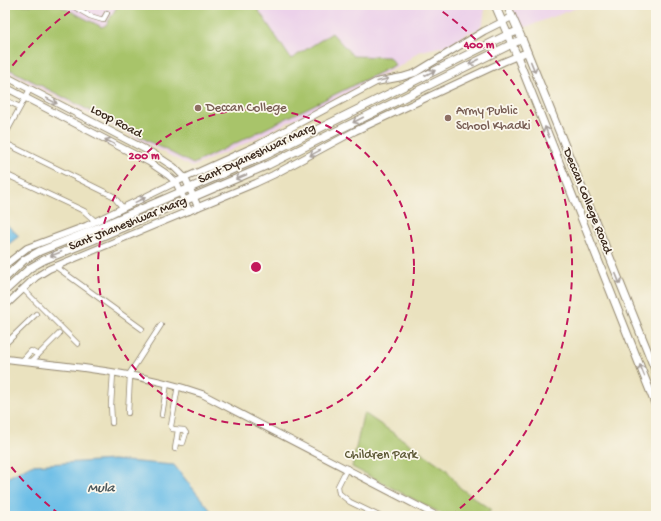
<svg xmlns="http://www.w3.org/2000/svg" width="661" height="521" font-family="'Gochi Hand',sans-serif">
<rect width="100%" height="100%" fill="#fbf7ec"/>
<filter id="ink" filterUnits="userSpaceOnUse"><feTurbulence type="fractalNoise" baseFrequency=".025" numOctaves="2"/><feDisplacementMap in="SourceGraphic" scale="8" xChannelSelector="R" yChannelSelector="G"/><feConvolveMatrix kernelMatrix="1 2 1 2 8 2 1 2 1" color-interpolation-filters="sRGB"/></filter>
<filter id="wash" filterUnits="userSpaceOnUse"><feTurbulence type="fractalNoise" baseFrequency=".012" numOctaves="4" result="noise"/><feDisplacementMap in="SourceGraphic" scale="16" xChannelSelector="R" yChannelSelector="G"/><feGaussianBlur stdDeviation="0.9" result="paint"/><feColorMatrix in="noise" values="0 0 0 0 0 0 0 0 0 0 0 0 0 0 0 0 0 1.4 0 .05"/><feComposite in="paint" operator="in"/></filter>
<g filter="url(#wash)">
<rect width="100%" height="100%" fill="#eae2bf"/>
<!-- built -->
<g fill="#ecd1ea">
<polygon points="5,5 484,5 485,9 483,22 479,29 468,33 452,44 418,52 402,65 240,146 192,167 5,70"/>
<polygon points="511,5 584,5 521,29"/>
</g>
<!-- green -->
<g fill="#a8c46a" stroke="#727744">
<polygon points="5,5 58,5 102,27 106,25 118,5 255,5 291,59 332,33 353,56 389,57 395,65 193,164 5,67"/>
<polygon points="364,413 446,469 459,487 491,510 486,516 446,516 352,467 363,415"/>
</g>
<!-- water -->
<g fill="#6cbee7" stroke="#547482">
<polygon points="5,223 19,236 5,247"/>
<polygon points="113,460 174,465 215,516 5,516 5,479 31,465"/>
</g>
</g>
<g filter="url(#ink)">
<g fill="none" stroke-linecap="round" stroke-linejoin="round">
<defs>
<g id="street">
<polyline points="71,5 90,16 103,20 107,13"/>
<polyline points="5,100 20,107"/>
<polyline points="5,135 30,89"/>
<polyline points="5,143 113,196 123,208"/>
<polyline points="5,174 84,211 95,221"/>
<polyline points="55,266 142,329"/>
<polyline points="23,289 78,344"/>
<polyline points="5,344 36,314"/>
<polyline points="22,361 31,351 38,355"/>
<polyline points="31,362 59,334"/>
<polyline points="128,376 161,325"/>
<polyline points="128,413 130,376"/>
<polyline points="162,415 167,383"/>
<polyline points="112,423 111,405 113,373"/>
<polyline points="177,442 183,443 186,433 184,430 172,429 171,426 178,386"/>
<polyline points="175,449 178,430"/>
<polyline points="347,468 338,486 339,493 350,502 379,516"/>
</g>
<g id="secondary">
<polyline points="5,76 154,154 174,167 185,178 198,207"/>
<polyline points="5,87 149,162 168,175 176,182 189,211"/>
<polyline points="5,265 27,248 86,226 176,182 258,145 376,82 402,77 415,73 484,31 512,17"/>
<polyline points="5,306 36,277 49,269 256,183 273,175 355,131 503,62 527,52"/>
<path d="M5 359C71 366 139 372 202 394L437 516"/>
</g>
<g id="primary">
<polyline points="495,5 517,56 656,406"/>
<polyline points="507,5 522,39 656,372"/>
<polyline points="5,278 24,260 40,251 88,232 264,156 507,35 518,31"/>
<polyline points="5,291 30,268 44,260 91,241 268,165 522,39"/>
</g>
</defs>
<!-- street casing -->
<use href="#street" stroke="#92866e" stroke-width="6"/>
<!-- secondary casing -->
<use href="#secondary" stroke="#92866e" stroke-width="8"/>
<!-- primary casing -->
<use href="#primary" stroke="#92866e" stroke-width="9"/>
<!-- street -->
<use href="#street" stroke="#fff" stroke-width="4.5"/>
<!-- secondary -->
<use href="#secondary" stroke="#fff" stroke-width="6"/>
<!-- primary -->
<use href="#primary" stroke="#fff" stroke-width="7"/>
</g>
<!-- one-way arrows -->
<defs><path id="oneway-shaft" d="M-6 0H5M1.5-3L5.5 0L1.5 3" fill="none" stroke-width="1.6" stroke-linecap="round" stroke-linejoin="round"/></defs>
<g stroke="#a79f9a">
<use href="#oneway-shaft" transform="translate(474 62) rotate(153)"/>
<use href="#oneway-shaft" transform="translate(533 67) rotate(68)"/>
<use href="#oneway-shaft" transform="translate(430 73) rotate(-26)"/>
<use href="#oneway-shaft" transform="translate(383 80) rotate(-14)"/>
<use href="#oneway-shaft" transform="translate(52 101) rotate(28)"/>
<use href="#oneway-shaft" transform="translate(358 120) rotate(153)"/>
<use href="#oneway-shaft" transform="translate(547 132) rotate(-112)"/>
<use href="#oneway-shaft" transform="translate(110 142) rotate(-152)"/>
<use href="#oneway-shaft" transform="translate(315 153) rotate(151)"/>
<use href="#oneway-shaft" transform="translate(241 177) rotate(157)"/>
<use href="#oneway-shaft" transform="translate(140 200) rotate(-26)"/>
<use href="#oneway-shaft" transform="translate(56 254) rotate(159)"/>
<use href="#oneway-shaft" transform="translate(618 279) rotate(68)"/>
<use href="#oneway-shaft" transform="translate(642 370) rotate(-112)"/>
</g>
</g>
<!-- distance rings -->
<g fill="none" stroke="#c2185b" stroke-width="2" stroke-dasharray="7 5">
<circle cx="256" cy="267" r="158"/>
<path d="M59 514A316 316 0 0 1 5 459M5 75A316 316 0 0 1 79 5M433 5A316 316 0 0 1 453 514"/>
</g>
<!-- markers -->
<g fill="#8d6e63" stroke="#fbf7ec" stroke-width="1.5">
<circle cx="198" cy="108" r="4"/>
<circle cx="448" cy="118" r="4"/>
</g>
<g text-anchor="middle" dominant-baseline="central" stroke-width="3.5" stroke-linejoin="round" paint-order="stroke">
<!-- education labels -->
<g font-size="13" fill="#785e54" stroke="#fbf7ec" text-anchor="start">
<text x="206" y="108">Deccan College</text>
<text x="456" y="111">Army Public<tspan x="456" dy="15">School Khadki</tspan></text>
</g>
<!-- street labels -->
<g font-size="13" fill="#3b2a1e" stroke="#fbf7ec">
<text transform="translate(116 122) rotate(28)">Loop Road</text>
<text transform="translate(257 154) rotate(-25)">Sant Dyaneshwar Marg</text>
<text transform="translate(587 201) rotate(68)">Deccan College Road</text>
<text transform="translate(128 224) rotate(-22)">Sant Jnaneshwar Marg</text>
</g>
<!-- park labels -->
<g font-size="13" fill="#5c5835" stroke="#fbf7ec">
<text x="381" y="455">Children Park</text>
</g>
<!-- water labels -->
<g font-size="14" font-style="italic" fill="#4a565a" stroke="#fbf7ec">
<text transform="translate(101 489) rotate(-1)">Mula</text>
</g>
</g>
<circle cx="256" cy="267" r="6" fill="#c2185b" stroke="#fbf7ec" stroke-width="2"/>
<g font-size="12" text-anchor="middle" font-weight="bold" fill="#c2185b" stroke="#fbf7ec" stroke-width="3.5" stroke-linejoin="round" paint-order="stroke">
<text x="479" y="48">400 m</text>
<text x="144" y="159">200 m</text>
</g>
<!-- margin -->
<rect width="661" height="521" fill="none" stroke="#fbf7ec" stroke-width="20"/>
</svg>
